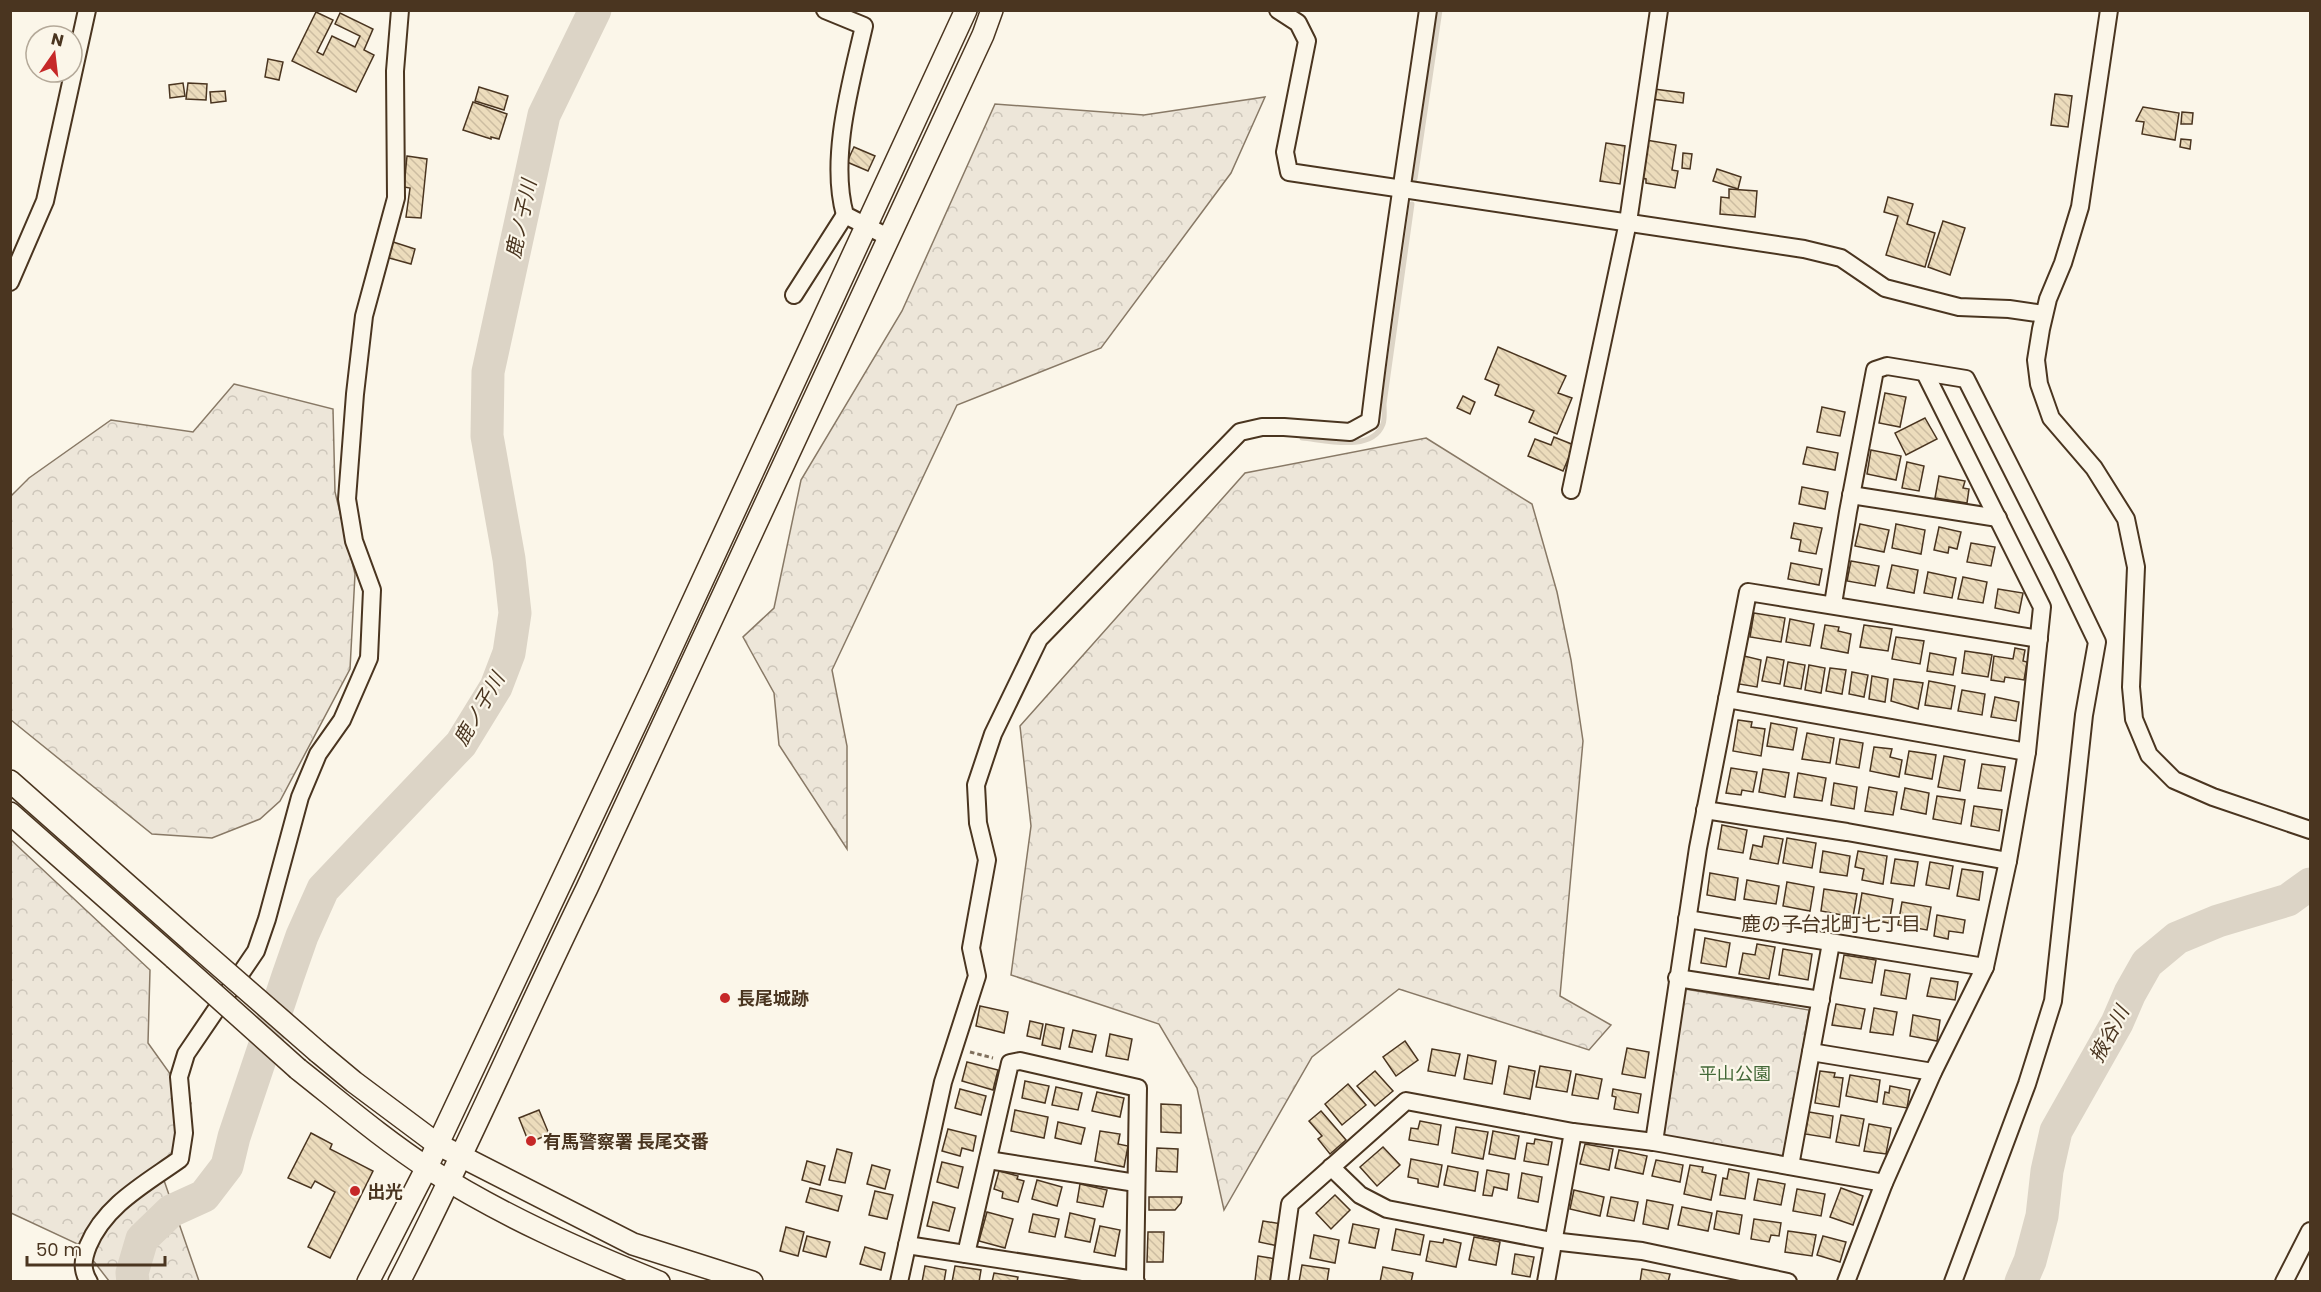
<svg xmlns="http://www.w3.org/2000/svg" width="2321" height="1292" font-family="Poppins,'Noto Sans JP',sans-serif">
<defs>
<pattern id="forest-crowns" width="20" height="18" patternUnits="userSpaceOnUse" patternTransform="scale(1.5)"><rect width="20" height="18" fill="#ede6d9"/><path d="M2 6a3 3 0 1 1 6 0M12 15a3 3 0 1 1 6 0" fill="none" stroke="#cdc6ba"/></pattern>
<pattern id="building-back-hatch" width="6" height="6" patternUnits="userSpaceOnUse" patternTransform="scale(1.5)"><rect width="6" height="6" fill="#ecdcbc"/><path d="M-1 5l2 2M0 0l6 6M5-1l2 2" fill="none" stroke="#ccbda1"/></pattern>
</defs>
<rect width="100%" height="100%" fill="#fbf6e9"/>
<!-- forest -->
<g fill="url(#forest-crowns)" stroke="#887966" stroke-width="1.5">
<polygon points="1265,97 1231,173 1101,348 957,405 832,670 847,746 847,849 779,745 774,693 743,637 774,608 801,480 902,311 995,104 1144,115"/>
<polygon points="234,384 333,409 335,492 355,574 350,669 280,801 260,819 212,838 152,834 11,720 11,496 29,478 111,420 193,432"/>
<polygon points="1426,438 1532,504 1557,592 1571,660 1583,741 1560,996 1611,1025 1589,1050 1399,989 1312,1057 1224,1210 1197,1088 1159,1024 1011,975 1031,826 1020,726 1245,473"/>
<polygon points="10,839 150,970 148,1043 191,1103 171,1158 159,1166 199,1281 109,1281 82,1246 11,1213"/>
<polygon points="1685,989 1809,1010 1785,1157 1661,1136"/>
</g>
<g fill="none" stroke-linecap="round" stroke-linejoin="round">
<!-- stream -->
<g stroke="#dcd4c6" stroke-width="5">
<polyline points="1415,179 1440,10"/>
<path d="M1302 438C1325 440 1372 453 1383 424 1385 419 1384 410 1384 404L1412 204"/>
</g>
<!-- river -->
<g stroke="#dcd4c6" stroke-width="33">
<polyline points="133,1282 132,1273 142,1239 171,1211 204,1196 227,1166 234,1137 288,976 302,936 323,889 461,744 496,687 509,653 515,613 509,559 487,436 488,372 544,115 595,10"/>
<polyline points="2021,1282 2030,1261 2042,1216 2047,1171 2056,1131 2117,1023 2130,993 2147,963 2177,938 2218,921 2288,900 2310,884"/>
</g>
</g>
<!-- building -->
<g fill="url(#building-back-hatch)" stroke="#4a3520" stroke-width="1.5">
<polygon points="316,12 333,20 317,52 323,55 332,36 355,47 360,36 335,24 340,13 373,29 364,50 374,55 356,92 292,61"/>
<polygon points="268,59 283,62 279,80 265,77"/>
<polygon points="183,83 185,96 170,98 169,85"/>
<polygon points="188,83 207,84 206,100 186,99"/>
<polygon points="479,87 508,96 504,110 475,101"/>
<polygon points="1654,89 1684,93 1683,103 1652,99"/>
<polygon points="225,91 226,101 211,103 210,92"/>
<polygon points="2055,94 2072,96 2068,127 2051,125"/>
<polygon points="473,102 507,114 499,139 491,137 491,139 463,130"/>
<polygon points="2143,107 2179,113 2175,140 2142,134 2144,122 2136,121"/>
<polygon points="2182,112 2193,113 2192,124 2181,124"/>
<polygon points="2181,139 2191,140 2190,149 2180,147"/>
<polygon points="1646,140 1676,145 1672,170 1678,171 1675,188 1646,183 1646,179 1640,178"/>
<polygon points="1606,143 1625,146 1620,184 1600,181"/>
<polygon points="854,147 875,156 868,171 847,162"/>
<polygon points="1683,153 1692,154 1690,169 1682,168"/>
<polygon points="407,156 427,159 421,218 406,217 410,188 404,187"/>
<polygon points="1717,169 1741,177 1738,189 1713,181"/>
<polygon points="1729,189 1757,191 1755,217 1720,214 1721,197 1729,198"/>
<polygon points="1888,197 1913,204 1907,224 1935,233 1925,267 1886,255 1898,216 1884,212"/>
<polygon points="1943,221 1965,228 1950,275 1928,267"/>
<polygon points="387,240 415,249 411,264 382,256"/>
<polygon points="1498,347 1566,376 1558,393 1572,398 1557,434 1529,422 1534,411 1495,395 1499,385 1485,379"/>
<polygon points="1885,393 1906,397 1900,427 1879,423"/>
<polygon points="1463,396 1475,402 1470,414 1457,408"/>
<polygon points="1822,407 1845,412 1840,436 1817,432"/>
<polygon points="1925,418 1937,439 1906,455 1895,433"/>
<polygon points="1554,437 1574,445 1563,471 1528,456 1535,439 1551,445"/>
<polygon points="1807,447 1838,453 1835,470 1803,464"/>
<polygon points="1871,450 1901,456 1896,480 1867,474"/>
<polygon points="1907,462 1924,466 1919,491 1902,488"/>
<polygon points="1939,476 1965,481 1963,488 1969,489 1967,503 1935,498"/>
<polygon points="1802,487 1828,492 1825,509 1799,504"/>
<polygon points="1794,523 1822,528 1816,554 1799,551 1801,540 1791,538"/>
<polygon points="1860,524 1889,530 1884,552 1855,546"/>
<polygon points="1896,524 1925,530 1921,554 1892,548"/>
<polygon points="1939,527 1961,532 1957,549 1949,547 1948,553 1934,550"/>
<polygon points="1971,543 1995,547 1991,566 1967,562"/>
<polygon points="1851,561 1879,566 1875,586 1847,581"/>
<polygon points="1791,563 1822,569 1819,585 1788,579"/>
<polygon points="1892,565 1918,570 1914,593 1887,588"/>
<polygon points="1928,572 1956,578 1952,598 1924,593"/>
<polygon points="1963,577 1987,582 1983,603 1958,599"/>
<polygon points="1998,589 2023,593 2019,613 1995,608"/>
<polygon points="1754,613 1785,618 1781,642 1750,637"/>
<polygon points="1790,619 1814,624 1810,646 1786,642"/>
<polygon points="1825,625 1839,627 1838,631 1851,634 1848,653 1821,648"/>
<polygon points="1864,625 1892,629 1888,651 1860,647"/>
<polygon points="1896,637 1924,641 1920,664 1892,659"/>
<polygon points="2015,648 2025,650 2023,661 2027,662 2024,680 2005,677 2004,682 1991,680 1994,656 2013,659"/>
<polygon points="1965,651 1992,655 1988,677 1962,673"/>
<polygon points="1930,653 1956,658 1953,675 1927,671"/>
<polygon points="1744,656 1761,660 1757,687 1739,684"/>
<polygon points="1767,657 1784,660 1780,684 1762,681"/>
<polygon points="1788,662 1805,665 1801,689 1784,686"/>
<polygon points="1809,665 1825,668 1821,693 1805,690"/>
<polygon points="1830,668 1846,670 1842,694 1826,691"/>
<polygon points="1852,672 1868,675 1864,697 1849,694"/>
<polygon points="1872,676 1888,679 1885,702 1869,699"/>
<polygon points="1894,679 1923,683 1918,709 1891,701"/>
<polygon points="1929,681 1955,686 1951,709 1925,705"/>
<polygon points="1962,690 1985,694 1982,715 1958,711"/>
<polygon points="1995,697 2019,702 2016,721 1991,717"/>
<polygon points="1738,720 1752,722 1751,727 1765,729 1761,756 1733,751"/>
<polygon points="1771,723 1797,728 1793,750 1767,746"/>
<polygon points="1807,733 1834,738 1830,763 1802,759"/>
<polygon points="1840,739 1863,743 1859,768 1836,764"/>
<polygon points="1874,747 1892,749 1890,757 1902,760 1899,777 1870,771"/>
<polygon points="1909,751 1936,755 1932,779 1905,774"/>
<polygon points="1944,756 1965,760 1960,791 1938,787"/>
<polygon points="1982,764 2005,767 2001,791 1978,788"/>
<polygon points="1731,768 1757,772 1753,792 1742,790 1741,795 1726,793"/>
<polygon points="1763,769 1789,773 1785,797 1759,792"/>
<polygon points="1798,773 1826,778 1822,801 1794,797"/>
<polygon points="1834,783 1857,787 1854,809 1831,805"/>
<polygon points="1869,787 1897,792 1893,815 1865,811"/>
<polygon points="1905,788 1929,793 1926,814 1901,809"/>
<polygon points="1937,796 1965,800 1961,824 1933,819"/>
<polygon points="1974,806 2002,810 1999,831 1971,826"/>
<polygon points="1722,825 1747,830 1743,853 1718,849"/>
<polygon points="1764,836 1783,839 1778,864 1750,859 1753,845 1762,847"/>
<polygon points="1787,838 1816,843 1812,868 1783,863"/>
<polygon points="1823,851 1850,856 1847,876 1820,872"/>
<polygon points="1858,851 1887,856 1883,884 1862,880 1864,869 1855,867"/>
<polygon points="1895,859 1918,862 1914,886 1891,883"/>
<polygon points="1930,862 1953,866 1949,889 1926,885"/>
<polygon points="1962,869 1983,872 1979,900 1957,896"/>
<polygon points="1710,873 1738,878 1735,900 1707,895"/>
<polygon points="1747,880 1779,886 1776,904 1744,899"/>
<polygon points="1787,882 1814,887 1810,911 1783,906"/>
<polygon points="1824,889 1857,894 1853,917 1821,911"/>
<polygon points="1862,893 1893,899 1889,923 1858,917"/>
<polygon points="1902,902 1931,907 1927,930 1898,925"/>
<polygon points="1937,915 1965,920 1963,933 1949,931 1948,939 1934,936"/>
<polygon points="1705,938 1730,943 1726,967 1701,963"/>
<polygon points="1757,944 1775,947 1769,979 1739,974 1743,953 1755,955"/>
<polygon points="1783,949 1812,954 1808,980 1779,975"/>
<polygon points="1844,955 1876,960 1872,983 1840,978"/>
<polygon points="1885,970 1910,974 1906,999 1881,995"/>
<polygon points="1931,978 1958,982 1955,1000 1927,996"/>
<polygon points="1836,1004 1865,1009 1861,1029 1832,1025"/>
<polygon points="980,1006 1008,1012 1004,1033 976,1026"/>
<polygon points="1874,1008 1897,1012 1893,1035 1870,1032"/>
<polygon points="1913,1015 1940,1020 1937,1041 1910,1036"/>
<polygon points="1030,1021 1043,1024 1040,1039 1027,1036"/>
<polygon points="1046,1024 1064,1028 1060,1049 1042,1045"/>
<polygon points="1073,1030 1096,1035 1092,1052 1069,1047"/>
<polygon points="1110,1034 1132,1039 1128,1060 1106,1056"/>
<polygon points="1405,1041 1418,1060 1396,1076 1383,1057"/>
<polygon points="1627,1048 1649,1052 1645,1078 1622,1074"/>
<polygon points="1432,1049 1460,1054 1455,1076 1428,1071"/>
<polygon points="1468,1055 1496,1061 1492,1084 1464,1079"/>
<polygon points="967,1062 998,1070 993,1090 962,1081"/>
<polygon points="1509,1066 1535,1071 1530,1099 1504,1094"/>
<polygon points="1540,1066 1571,1071 1567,1092 1536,1087"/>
<polygon points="1375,1071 1393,1091 1375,1106 1357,1086"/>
<polygon points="1820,1071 1835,1073 1834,1077 1843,1078 1839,1107 1815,1103"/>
<polygon points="1576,1074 1602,1079 1598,1099 1572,1095"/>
<polygon points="1850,1075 1880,1080 1877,1102 1846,1096"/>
<polygon points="1025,1081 1049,1086 1045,1103 1022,1098"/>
<polygon points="1348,1084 1366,1105 1342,1125 1325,1104"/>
<polygon points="1890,1086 1910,1090 1907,1108 1883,1104 1885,1092 1889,1093"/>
<polygon points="1056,1087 1082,1093 1078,1110 1052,1105"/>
<polygon points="960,1089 986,1096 981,1115 955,1108"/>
<polygon points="1613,1089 1641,1094 1638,1113 1614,1109 1616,1097 1612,1096"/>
<polygon points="1097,1092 1124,1098 1120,1117 1092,1111"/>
<polygon points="1161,1104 1181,1105 1181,1133 1161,1132"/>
<polygon points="539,1110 549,1134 529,1143 519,1118"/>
<polygon points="1015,1110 1048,1117 1044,1138 1011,1131"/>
<polygon points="1321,1111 1346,1140 1330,1154 1318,1139 1322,1136 1309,1121"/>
<polygon points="1809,1112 1833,1116 1830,1138 1805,1134"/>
<polygon points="1841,1115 1864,1119 1859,1146 1836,1142"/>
<polygon points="1420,1121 1441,1125 1438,1145 1409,1140 1411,1128 1418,1129"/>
<polygon points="1058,1122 1085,1128 1081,1144 1055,1138"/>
<polygon points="1869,1124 1891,1128 1886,1154 1864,1151"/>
<polygon points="1456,1127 1488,1132 1483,1159 1452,1153"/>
<polygon points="948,1129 976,1136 973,1151 962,1148 960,1156 942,1151"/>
<polygon points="1100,1131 1120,1134 1118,1144 1128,1146 1124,1167 1095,1161"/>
<polygon points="1493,1131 1519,1136 1515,1159 1489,1154"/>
<polygon points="311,1133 332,1144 330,1149 373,1171 330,1258 308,1247 335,1192 315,1181 311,1188 288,1178"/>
<polygon points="1535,1139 1552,1142 1548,1165 1524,1161 1527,1143 1534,1144"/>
<polygon points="1585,1144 1613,1149 1609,1170 1580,1164"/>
<polygon points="1383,1147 1400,1165 1377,1186 1360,1167"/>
<polygon points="1157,1148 1178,1149 1177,1172 1156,1171"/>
<polygon points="837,1149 852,1153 845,1183 829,1180"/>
<polygon points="1619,1150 1647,1156 1643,1174 1615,1168"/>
<polygon points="1411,1159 1442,1165 1438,1187 1418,1183 1418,1179 1408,1177"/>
<polygon points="1656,1160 1683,1165 1680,1182 1652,1176"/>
<polygon points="807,1161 825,1166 820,1185 802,1180"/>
<polygon points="942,1162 963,1167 958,1188 937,1182"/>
<polygon points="872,1165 890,1170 885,1189 867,1184"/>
<polygon points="1690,1165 1703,1167 1702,1172 1716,1175 1711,1200 1684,1194"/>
<polygon points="1448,1166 1478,1172 1475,1191 1444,1185"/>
<polygon points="1729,1169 1749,1173 1745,1199 1720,1195 1723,1178 1727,1179"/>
<polygon points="1487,1170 1509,1174 1507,1190 1494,1187 1492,1196 1483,1195"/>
<polygon points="999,1171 1018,1176 1017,1179 1024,1181 1018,1202 1002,1198 1003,1192 994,1189"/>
<polygon points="1522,1173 1542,1177 1538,1202 1518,1198"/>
<polygon points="1758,1179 1785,1184 1781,1205 1754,1200"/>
<polygon points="1037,1180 1062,1187 1057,1206 1032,1199"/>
<polygon points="1080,1184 1107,1190 1103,1207 1077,1202"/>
<polygon points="810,1188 842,1196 838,1211 806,1202"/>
<polygon points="1841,1188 1863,1196 1853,1225 1830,1217"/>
<polygon points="1797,1189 1825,1194 1821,1216 1793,1211"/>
<polygon points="1574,1190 1604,1197 1600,1216 1570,1209"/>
<polygon points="875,1191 893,1195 887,1219 869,1215"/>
<polygon points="1335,1195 1350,1210 1331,1229 1316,1213"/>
<polygon points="1149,1197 1182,1197 1181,1203 1175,1210 1149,1210"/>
<polygon points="1611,1197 1638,1202 1634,1221 1607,1216"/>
<polygon points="1647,1200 1673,1205 1668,1229 1643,1224"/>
<polygon points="933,1202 955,1208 949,1231 927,1226"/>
<polygon points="1682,1207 1712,1213 1708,1231 1678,1225"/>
<polygon points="1717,1211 1742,1215 1739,1234 1714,1229"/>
<polygon points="987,1212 1013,1219 1005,1248 979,1241"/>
<polygon points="1070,1213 1095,1219 1090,1242 1065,1237"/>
<polygon points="1033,1214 1059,1219 1055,1237 1029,1232"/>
<polygon points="1754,1219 1781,1223 1779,1236 1771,1235 1769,1242 1751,1239"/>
<polygon points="1263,1221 1282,1224 1278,1246 1259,1242"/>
<polygon points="1353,1224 1379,1229 1375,1248 1349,1243"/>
<polygon points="1100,1226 1120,1230 1115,1256 1094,1252"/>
<polygon points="786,1227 804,1232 798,1256 780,1251"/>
<polygon points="1396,1229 1424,1235 1420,1255 1392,1250"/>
<polygon points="1788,1231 1816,1235 1812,1256 1785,1252"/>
<polygon points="1148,1232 1164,1232 1163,1262 1147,1262"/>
<polygon points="1314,1235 1339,1240 1335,1263 1310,1258"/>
<polygon points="807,1236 830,1242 826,1257 803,1251"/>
<polygon points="1823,1236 1846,1242 1840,1262 1817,1255"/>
<polygon points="1474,1237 1500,1242 1496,1265 1469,1260"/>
<polygon points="1444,1239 1461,1243 1456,1267 1426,1261 1430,1241 1443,1243"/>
<polygon points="865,1247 885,1253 881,1270 860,1264"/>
<polygon points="1515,1254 1534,1257 1530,1277 1512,1274"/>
<polygon points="1258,1256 1276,1259 1272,1282 1255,1281"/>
<polygon points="1302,1265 1329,1269 1327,1282 1299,1282"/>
<polygon points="925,1266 946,1270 944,1282 922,1282"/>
<polygon points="955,1266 981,1270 979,1282 952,1282"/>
<polygon points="1383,1267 1413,1273 1411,1282 1380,1282"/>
<polygon points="1642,1269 1670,1274 1668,1282 1640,1282"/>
<polygon points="994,1273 1018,1277 1017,1282 992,1282"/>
</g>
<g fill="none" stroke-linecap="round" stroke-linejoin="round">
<defs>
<g id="minor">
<path d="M825 10 864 26C851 83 829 158 845 215L888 237"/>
<polyline points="1278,10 1298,23 1307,41 1285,152 1289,172 1804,249 1841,258 1885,288 1959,307 2009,309 2044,314"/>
<polyline points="2109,10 2080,207 2063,263 2048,299 2041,329 2036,360 2039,384 2051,418 2094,468 2126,519 2136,567 2131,687 2134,719 2149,755 2174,780 2213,797 2310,830"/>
<polyline points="10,282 45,201 87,10"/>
<polyline points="794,295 845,215"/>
<polyline points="1571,490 1628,222 1659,10"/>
<polyline points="1851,495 1998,518"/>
<polyline points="1833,604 1848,512 1875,370 1887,366 1966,379 2061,567 2097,642 2084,715 2053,1001 2027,1084 1953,1282"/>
<polyline points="1727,699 2027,752"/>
<polyline points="1705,810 1847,832 2008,861"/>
<polyline points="1687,919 1985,967"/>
<polyline points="1677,978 1821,1000"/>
<polyline points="1811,1052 1933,1072"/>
<polyline points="1573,1132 1654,1142 1884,1183"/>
<polyline points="1654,1142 1698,848 1748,592 2039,639"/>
<polyline points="988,1160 1136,1183"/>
<polyline points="1790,1166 1831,943"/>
<polyline points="1331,1167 1360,1195 1387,1209 1552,1241 1642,1251 1788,1282"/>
<polyline points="907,1245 1135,1280 1136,1282"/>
<polyline points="966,1254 1010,1063 1020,1061 1138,1088 1135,1280"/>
<path d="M89 1282C81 1269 83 1259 88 1246 105 1205 145 1184 180 1159L184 1133 179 1077 186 1054 256 951 267 919 300 797 318 754 342 720 369 658 372 590 354 541 347 499 355 394 364 316 396 198 395 71 400 10"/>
<path d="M899 1282 943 1082 977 976 971 948 987 860 978 823 976 785 993 734 1039 639 1240 432 1262 427H1284L1350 432 1370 421C1386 284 1408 147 1428 10"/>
<polyline points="1279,1282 1290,1204 1406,1101 1573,1132 1546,1282"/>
<polyline points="1846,1282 1884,1183 1933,1072 1985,967 2008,861 2027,752 2042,607 1925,373"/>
<polyline points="2284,1282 2310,1231"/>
</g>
<g id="tertiary">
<polyline points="10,781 192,942"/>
<polyline points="10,813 174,958"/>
<polyline points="318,1052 354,1082 437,1144 633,1244 752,1282"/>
<path d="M298 1069C341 1103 383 1139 429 1169 501 1215 580 1250 659 1282"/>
<polyline points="368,1282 427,1167 657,679 966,10"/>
<path d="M399 1282C466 1152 523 1019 587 888L983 35 992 10"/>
</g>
</defs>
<!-- minor casing -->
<use href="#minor" stroke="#4a3520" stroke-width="20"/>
<!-- tertiary casing -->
<use href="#tertiary" stroke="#4a3520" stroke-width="24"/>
<!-- path -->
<polyline stroke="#7f6f5c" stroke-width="3" stroke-dasharray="4.5 3" stroke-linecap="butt" points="970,1052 993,1058"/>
<!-- minor -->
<use href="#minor" stroke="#fbf6e9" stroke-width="16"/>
<!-- tertiary -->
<use href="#tertiary" stroke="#fbf6e9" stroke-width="21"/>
<defs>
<g id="tertiary-bridge">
<polyline points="192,942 318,1052"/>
<polyline points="174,958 298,1069"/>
</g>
</defs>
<!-- tertiary-bridge casing -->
<use href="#tertiary-bridge" stroke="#4a3520" stroke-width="24" stroke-linecap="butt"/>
<!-- tertiary-bridge -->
<use href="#tertiary-bridge" stroke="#fbf6e9" stroke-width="21"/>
</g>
<!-- markers -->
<g fill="#c62828" stroke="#fbf6e9" stroke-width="2">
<circle cx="725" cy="998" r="6"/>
<circle cx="531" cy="1141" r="6"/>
<circle cx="355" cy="1191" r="6"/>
</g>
<g text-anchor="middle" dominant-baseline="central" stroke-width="4.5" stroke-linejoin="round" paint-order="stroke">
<!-- poi labels -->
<g font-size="18" font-weight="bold" fill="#4a3520" stroke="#fbf6e9" text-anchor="start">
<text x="737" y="998">長尾城跡</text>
<text x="543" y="1141">有馬警察署 長尾交番</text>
<text x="367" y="1191">出光</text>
</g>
<!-- park labels -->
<g font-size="18" fill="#436837" stroke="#fbf6e9">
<text x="1735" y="1073">平山公園</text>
</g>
<!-- water labels -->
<g font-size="20" font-style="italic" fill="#4a3520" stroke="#fbf6e9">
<text transform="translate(521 219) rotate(-78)">鹿ノ子川</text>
<text transform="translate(479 709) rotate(-60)">鹿ノ子川</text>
<text transform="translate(2109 1034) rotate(-62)">掖谷川</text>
</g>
<!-- neighbourhood labels -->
<g font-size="20" fill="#4a3520" stroke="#fbf6e9">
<text x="1831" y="924">鹿の子台北町七丁目</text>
</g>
</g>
<!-- border -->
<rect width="2321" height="1292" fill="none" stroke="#4a3520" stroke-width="24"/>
<!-- north arrow -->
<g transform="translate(54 54) rotate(14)"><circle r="28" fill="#fbf6e9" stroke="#b4a999" stroke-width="1.5"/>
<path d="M0-4.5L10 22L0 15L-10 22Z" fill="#c62828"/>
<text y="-9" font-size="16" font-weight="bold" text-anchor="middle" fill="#4a3520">N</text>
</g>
<!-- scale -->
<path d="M27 1256v9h138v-9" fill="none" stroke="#4a3520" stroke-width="3"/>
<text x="36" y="1256" font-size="18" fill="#4a3520" stroke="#fbf6e9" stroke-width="4.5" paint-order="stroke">50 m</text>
</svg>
